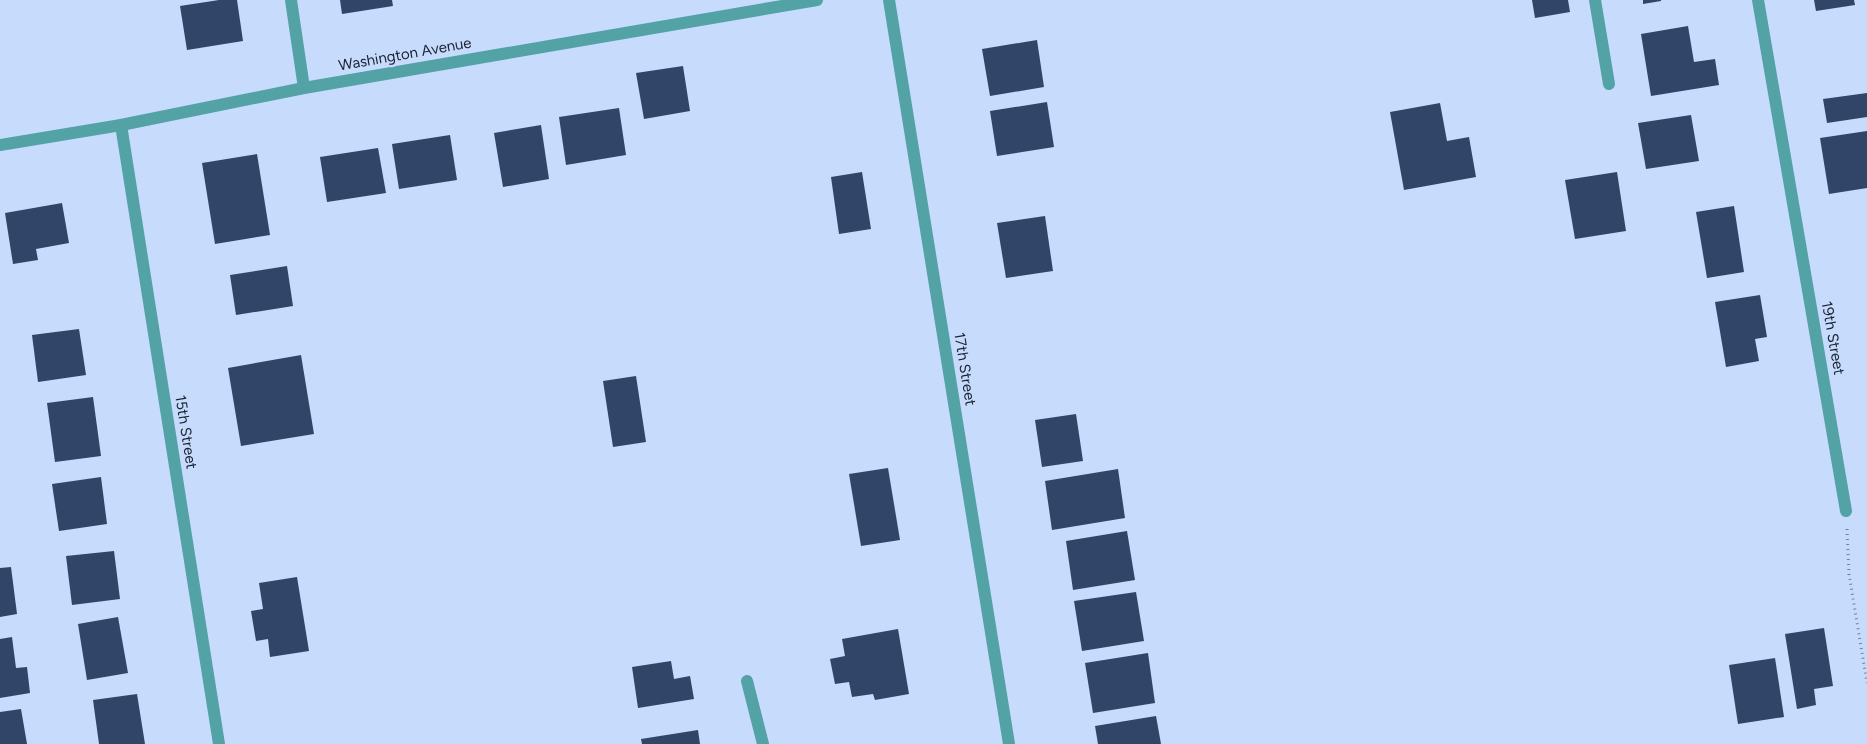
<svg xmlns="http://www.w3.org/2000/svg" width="1867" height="744" font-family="Figtree,sans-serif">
<rect width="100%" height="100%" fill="#c7dbfc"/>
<!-- building -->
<g fill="#304567">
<polygon points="219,0 237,0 243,41 187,50 180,6"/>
<polygon points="340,0 392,0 393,6 342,14"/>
<polygon points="1532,0 1568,0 1570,12 1535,18"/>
<polygon points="1643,0 1661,0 1661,1 1643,4"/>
<polygon points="1814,0 1854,0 1855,5 1816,11"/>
<polygon points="1688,26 1694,62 1715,59 1719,85 1651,96 1641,34"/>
<polygon points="1037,40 1044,87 990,96 982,49"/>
<polygon points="683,66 690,111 644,119 636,73"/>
<polygon points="1867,93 1867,117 1827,123 1823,99"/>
<polygon points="1047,102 1054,147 997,156 990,111"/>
<polygon points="1440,103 1447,141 1469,137 1476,177 1404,190 1390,112"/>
<polygon points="619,108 626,155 566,165 559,117"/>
<polygon points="1691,115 1699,161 1646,169 1638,123"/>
<polygon points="541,125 549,179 503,187 494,133"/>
<polygon points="1867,131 1867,188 1829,194 1820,138"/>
<polygon points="450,135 457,180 399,189 392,144"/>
<polygon points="378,148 386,193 327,202 320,157"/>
<polygon points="257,154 270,235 215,244 202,163"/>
<polygon points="862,172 871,229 839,234 831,177"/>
<polygon points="1617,172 1626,231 1575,239 1565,180"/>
<polygon points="62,203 69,243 36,249 38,260 13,264 5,213"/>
<polygon points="1734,206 1744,272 1707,278 1696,212"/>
<polygon points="1045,216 1053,271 1006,278 997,223"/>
<polygon points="287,266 293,306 236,315 230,275"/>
<polygon points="1760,295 1767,337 1755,339 1759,361 1726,367 1715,302"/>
<polygon points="79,329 86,375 38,382 32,335"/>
<polygon points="301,355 314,434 241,446 228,368"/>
<polygon points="636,376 646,442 613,447 603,381"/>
<polygon points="93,397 101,456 55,462 47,403"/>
<polygon points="1076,414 1083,461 1042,467 1035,420"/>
<polygon points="888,468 900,540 861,546 849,474"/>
<polygon points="1118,469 1125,518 1052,530 1045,481"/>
<polygon points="101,477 107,524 59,531 52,484"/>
<polygon points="1127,531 1135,580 1073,590 1066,541"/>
<polygon points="114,551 120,599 72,605 66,556"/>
<polygon points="11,567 17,614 0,617 0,568"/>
<polygon points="297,577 309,651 270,657 268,639 256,641 251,611 263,609 259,583"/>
<polygon points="1136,592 1144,641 1082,651 1074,601"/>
<polygon points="118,617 128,673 87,680 78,624"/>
<polygon points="1824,628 1833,686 1814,689 1816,705 1797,709 1785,634"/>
<polygon points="898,629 909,694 875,700 873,694 852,697 849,682 835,684 830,659 845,656 842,639"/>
<polygon points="12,637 16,668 27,667 30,693 0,698 0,639"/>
<polygon points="1148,653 1155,703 1093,713 1085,663"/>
<polygon points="1775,658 1784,717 1738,724 1729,665"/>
<polygon points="671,661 674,679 690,676 694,699 638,708 632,667"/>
<polygon points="137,694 145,744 99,744 93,700"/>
<polygon points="21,709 27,744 0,744 0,712"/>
<polygon points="1156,716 1161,744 1098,744 1095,726"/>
<polygon points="698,730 700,744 642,744 641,739"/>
</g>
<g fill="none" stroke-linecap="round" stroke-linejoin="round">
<!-- path -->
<polyline stroke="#728199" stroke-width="3" stroke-dasharray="1 4" stroke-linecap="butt" points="1847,529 1849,574 1867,683"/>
<!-- minor -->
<g stroke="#53a2a6" stroke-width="12">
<polyline points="291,0 304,88"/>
<polyline points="889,0 1009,744"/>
<polyline points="1595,0 1609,84"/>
<polyline points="1758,0 1846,511"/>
<polyline points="121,125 219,744"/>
<polyline points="0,145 121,125 304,88 817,0"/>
<polyline points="747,681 763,744"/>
</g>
</g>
<g text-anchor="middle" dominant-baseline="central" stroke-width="5" stroke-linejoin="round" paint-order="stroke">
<!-- street labels -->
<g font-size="15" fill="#192231" stroke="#c7dbfc">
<text transform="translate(405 54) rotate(-10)">Washington Avenue</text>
<text transform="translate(1833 338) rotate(80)">19th Street</text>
<text transform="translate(965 369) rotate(81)">17th Street</text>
<text transform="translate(186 432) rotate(81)">15th Street</text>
</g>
</g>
</svg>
